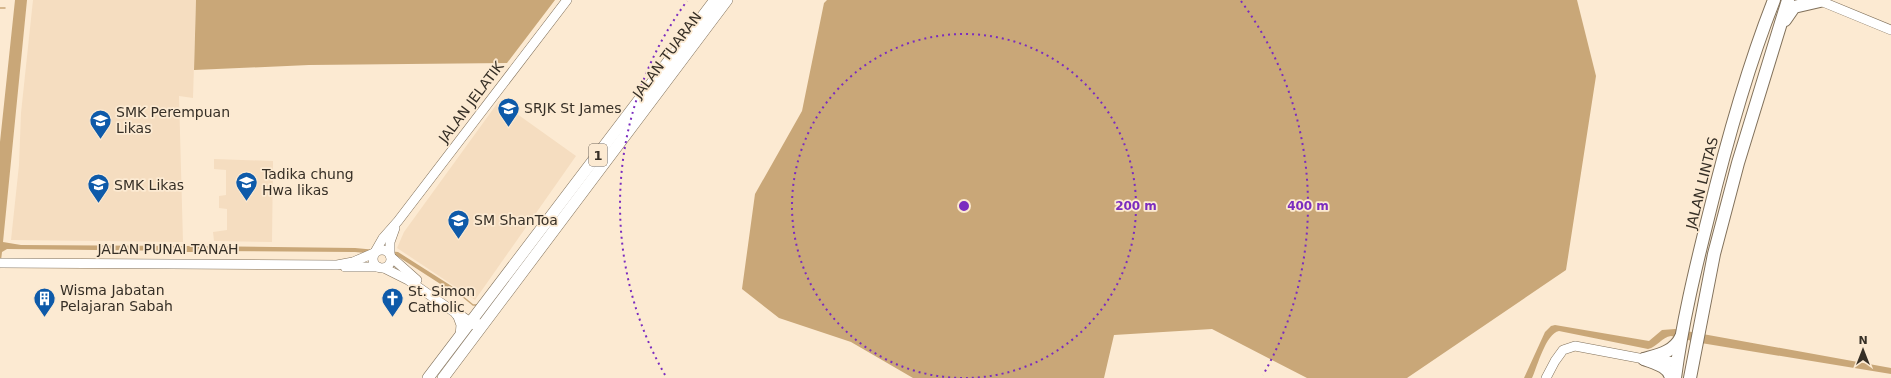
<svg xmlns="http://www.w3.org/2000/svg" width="1891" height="378" font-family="'DejaVu Sans',sans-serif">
<rect width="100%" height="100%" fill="#fcead2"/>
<!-- built -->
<g fill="#f5ddc0">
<polygon points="33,0 196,0 193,98 179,96 183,242 11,240 19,165 21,113"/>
<polygon points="499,101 576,156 475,300 397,248 404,232"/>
<polygon points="214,159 273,161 272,242 214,241 213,232 227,230 227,209 219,208 219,196 226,195 226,170 214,169"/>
</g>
<!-- forest -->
<g fill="#c9a778">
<polygon points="15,0 27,0 3,242 21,245 184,246 184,251 7,249 2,252 0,269 0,142"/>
<polygon points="196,0 555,0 507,63 309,65 194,70"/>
<polygon points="827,0 1577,0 1596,76 1566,270 1407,378 1307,378 1212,329 1114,335 1104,378 913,378 851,342 779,318 742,289 755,194 802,111 824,3"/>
<polygon points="197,246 355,248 398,252 461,292 462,296 459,296 397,256 355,252 197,251"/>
<path d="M1555 325 1649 341 1662 330 1675 329 1891 368V374L1701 343 1671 336C1662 337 1657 347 1648 349L1559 331C1546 333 1537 367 1532 378H1524L1545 332 1551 326Z"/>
</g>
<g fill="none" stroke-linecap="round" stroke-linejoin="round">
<!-- stream -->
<g stroke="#c9a778" stroke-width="1.5">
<polyline points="0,8 5,8"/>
<polyline points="462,296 473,305 477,305"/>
</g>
<!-- canal -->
<polyline stroke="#c9a778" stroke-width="6" points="177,249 204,249"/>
<defs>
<g id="tertiary">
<polyline points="1818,0 1891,30"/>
<circle cx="382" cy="259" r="9"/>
<polyline points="375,252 383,238 398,221 567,0"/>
<polyline points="390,255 390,242 395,228"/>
<polyline points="391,257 417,280"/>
<polyline points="0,263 337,265 353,262 374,253"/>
<polyline points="345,267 378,267"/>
<polyline points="384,268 408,280 457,314 461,325 460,336"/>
<polyline points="1546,378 1555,361 1563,350 1575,346 1644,359 1677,362"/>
</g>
<g id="primary">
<polyline points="457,314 470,323 477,324"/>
<polyline points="428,378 715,0"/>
<polyline points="443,378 727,0"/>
</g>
<g id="trunk">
<polyline points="1785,20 1794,7 1820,1"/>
<path d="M1644 359C1658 355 1674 352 1681 337"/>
<path d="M1644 359C1654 363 1669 366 1671 378"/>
<path d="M1675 378C1682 324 1695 270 1708 218 1726 144 1746 71 1774 0"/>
<polyline points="1690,378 1714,254 1738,163 1788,0"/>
</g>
</defs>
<!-- tertiary casing -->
<use href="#tertiary" stroke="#81715b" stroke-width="10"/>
<!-- primary casing -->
<use href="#primary" stroke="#81715b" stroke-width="12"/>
<!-- trunk casing -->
<use href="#trunk" stroke="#81715b" stroke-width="14"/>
<!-- tertiary -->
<use href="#tertiary" stroke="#fff" stroke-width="9"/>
<!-- primary -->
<use href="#primary" stroke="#fff" stroke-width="11"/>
<!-- trunk -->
<use href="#trunk" stroke="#fff" stroke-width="12"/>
</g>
<!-- distance rings -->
<g fill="none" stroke="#7b2cbf" stroke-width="2" stroke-dasharray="2 4">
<path d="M962 378A172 172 0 1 1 966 378"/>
<path d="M665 375A344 344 0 0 1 687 1M1241 1A344 344 0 0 1 1263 375"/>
</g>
<!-- icons -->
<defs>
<symbol id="school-pin" viewBox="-11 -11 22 30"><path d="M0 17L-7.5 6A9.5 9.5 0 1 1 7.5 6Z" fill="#0e5aa9" stroke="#fcead2"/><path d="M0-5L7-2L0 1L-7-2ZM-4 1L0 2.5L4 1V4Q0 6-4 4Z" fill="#fff"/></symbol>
<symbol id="building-pin" viewBox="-11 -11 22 30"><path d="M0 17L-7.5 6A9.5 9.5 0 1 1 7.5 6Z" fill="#0e5aa9" stroke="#fcead2"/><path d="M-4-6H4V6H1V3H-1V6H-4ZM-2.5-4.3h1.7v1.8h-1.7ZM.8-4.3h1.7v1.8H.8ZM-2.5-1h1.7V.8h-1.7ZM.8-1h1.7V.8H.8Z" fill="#fff"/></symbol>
<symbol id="church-pin" viewBox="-11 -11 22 30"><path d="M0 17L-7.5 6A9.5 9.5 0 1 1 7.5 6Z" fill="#0e5aa9" stroke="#fcead2"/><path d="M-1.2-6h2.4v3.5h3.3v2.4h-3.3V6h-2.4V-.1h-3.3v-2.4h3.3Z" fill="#fff"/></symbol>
</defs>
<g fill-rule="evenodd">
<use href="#school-pin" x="496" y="96" width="25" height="34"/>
<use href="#school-pin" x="88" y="108" width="25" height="34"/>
<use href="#school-pin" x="234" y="170" width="25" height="34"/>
<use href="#school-pin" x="86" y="172" width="25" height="34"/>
<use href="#school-pin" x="446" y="208" width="25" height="34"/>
<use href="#building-pin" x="32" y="286" width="25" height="34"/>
<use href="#church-pin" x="380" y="286" width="25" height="34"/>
</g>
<g text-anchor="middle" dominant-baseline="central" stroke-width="3.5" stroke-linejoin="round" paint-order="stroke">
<!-- shield labels -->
<rect fill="#fcead2" stroke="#71675a" stroke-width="1" x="589" y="144" width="18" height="22" rx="3"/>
<g font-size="13" font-weight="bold" fill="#362f26">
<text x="598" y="155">1</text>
</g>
<!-- street labels -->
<g font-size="14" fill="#362f26" stroke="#fcead2">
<text transform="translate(667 55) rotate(-53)">JALAN TUARAN</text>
<text transform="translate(471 102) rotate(-53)">JALAN JELATIK</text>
<text transform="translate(1702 183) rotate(-76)">JALAN LINTAS</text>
<text x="168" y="249">JALAN PUNAI TANAH</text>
</g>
<!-- poi labels -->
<g font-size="14" fill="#362f26" stroke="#fcead2" text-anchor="start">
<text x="524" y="108">SRJK St James</text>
<text x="116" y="112">SMK Perempuan<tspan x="116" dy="16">Likas</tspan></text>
<text x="262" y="174">Tadika chung<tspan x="262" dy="16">Hwa likas</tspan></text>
<text x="114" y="185">SMK Likas</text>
<text x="474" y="220">SM ShanToa</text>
<text x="60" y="290">Wisma Jabatan<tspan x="60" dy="16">Pelajaran Sabah</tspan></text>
<text x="408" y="291">St. Simon<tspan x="408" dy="16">Catholic</tspan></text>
</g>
</g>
<circle cx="964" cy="206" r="6" fill="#7b2cbf" stroke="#fcead2" stroke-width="2"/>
<g font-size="12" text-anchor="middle" font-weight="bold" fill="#7b2cbf" stroke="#fcead2" stroke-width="3.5" stroke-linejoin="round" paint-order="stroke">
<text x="1136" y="210">200 m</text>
<text x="1308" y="210">400 m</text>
</g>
<!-- north arrow -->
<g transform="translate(1863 350)" stroke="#fcead2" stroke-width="3" paint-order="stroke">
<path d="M0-3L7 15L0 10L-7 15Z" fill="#362f26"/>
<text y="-6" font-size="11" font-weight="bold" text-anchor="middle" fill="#362f26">N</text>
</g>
</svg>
